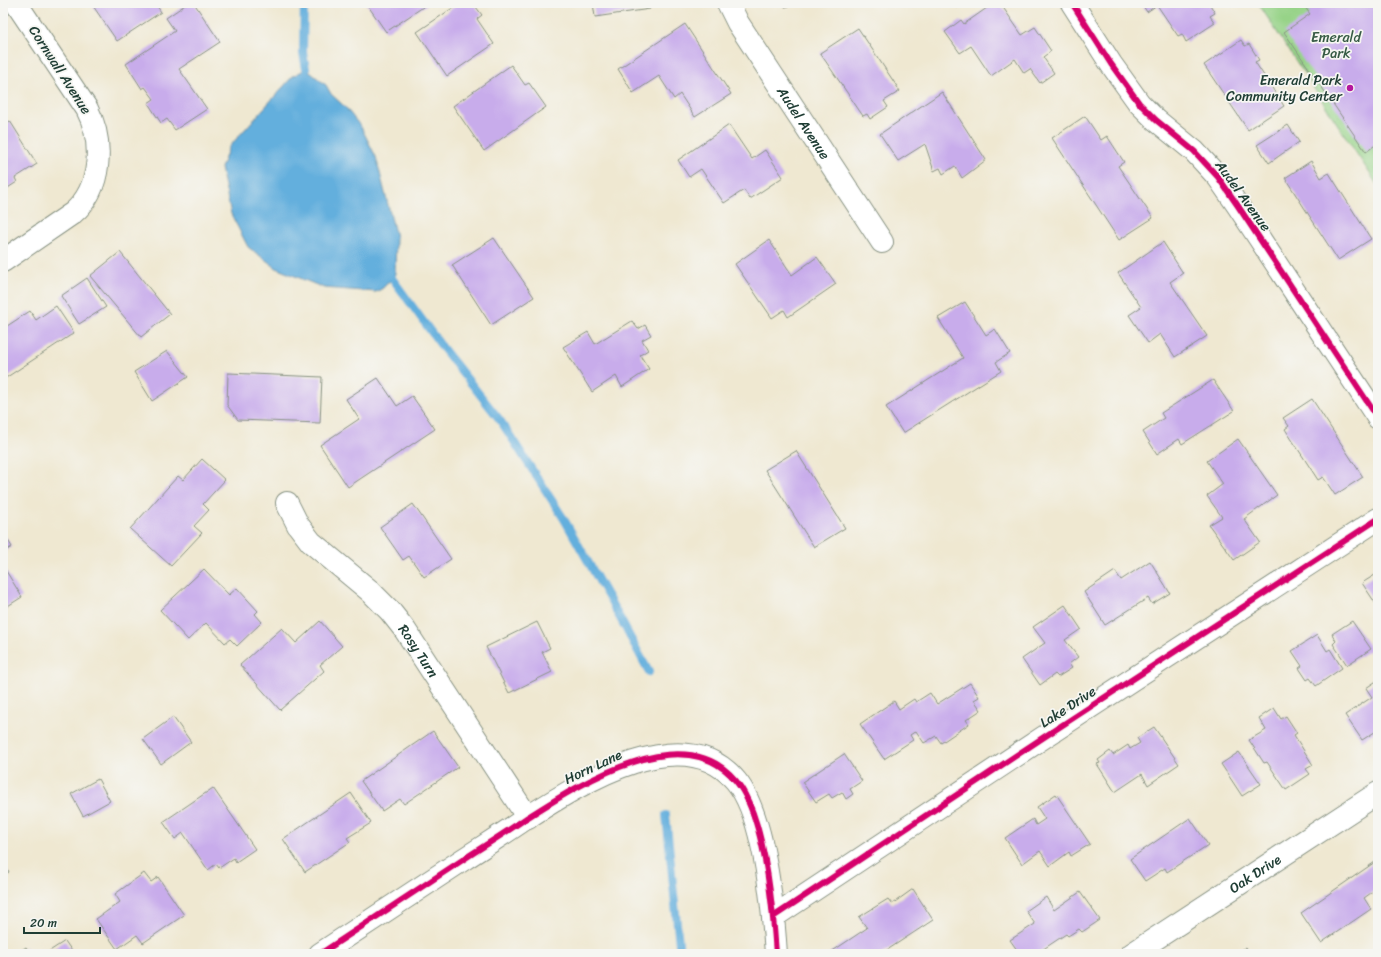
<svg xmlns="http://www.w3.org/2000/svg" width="1381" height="957" font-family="Sriracha,sans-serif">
<rect width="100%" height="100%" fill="#f6f6f2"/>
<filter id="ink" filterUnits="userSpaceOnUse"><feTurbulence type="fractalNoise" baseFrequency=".025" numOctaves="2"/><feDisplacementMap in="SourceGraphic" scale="8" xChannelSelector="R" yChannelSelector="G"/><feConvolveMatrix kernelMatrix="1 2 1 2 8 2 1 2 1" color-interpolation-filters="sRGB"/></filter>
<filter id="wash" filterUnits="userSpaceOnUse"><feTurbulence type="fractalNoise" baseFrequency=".012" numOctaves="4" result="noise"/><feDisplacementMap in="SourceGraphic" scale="16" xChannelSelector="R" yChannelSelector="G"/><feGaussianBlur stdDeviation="0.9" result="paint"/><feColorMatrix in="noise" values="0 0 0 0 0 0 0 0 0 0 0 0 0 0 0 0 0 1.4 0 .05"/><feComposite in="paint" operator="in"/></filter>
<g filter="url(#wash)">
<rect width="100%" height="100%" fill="#efe8d1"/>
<!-- green -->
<polygon fill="#97d388" stroke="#5b885e" points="1258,3 1378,3 1378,186"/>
<!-- water -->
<polygon fill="#64afdd" stroke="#427688" points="306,69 326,85 331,94 346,108 361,127 376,157 396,237 395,275 383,288 376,292 324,288 278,269 248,247 231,214 221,168 229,147 293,76"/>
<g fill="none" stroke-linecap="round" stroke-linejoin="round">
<!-- stream -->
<g stroke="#64afdd" stroke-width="8">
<polyline points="304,3 303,53 306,69"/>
<polyline points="392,278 442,347 500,420 564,519 621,620 649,672"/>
<polyline points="666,815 680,954"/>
</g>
</g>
<g id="blocks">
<!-- building -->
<g fill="#c8aceb">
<polygon points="91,3 155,3 161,12 117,41"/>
<polygon points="188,3 194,3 220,42 179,69 207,109 175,130 167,119 161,123 148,103 154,99 145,87 142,89 126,64 175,31 166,18"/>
<polygon points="366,3 429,3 386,32"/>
<polygon points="460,3 473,3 482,15 477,19 494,44 447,76 417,32"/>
<polygon points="593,3 649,3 650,9 595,17"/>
<polygon points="784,3 798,3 798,4 785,7"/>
<polygon points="950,3 962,3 958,8"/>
<polygon points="994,3 1000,3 1022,35 1035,27 1051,51 1043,57 1054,73 1040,83 1030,69 1024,73 1015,59 991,76 971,46 960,53 945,32 961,20 964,24"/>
<polygon points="1141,3 1209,3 1215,13 1210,16 1215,23 1186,42 1182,34 1178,36 1157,5 1147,12"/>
<polygon points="1302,3 1378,3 1378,143 1366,152 1284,32 1310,14"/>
<polygon points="685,24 731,94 695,117 680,94 674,99 659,76 633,93 618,69"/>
<polygon points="858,28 900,91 884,101 888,107 870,119 867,114 863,116 820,53"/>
<polygon points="1241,40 1245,46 1249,44 1259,60 1255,62 1284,106 1248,130 1204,65"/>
<polygon points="511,65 525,85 529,83 546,107 484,151 453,106"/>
<polygon points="942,92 986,160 962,178 955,166 943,174 940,168 934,171 925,144 898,161 880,134"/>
<polygon points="1085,116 1101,140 1107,136 1124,162 1118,166 1153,218 1119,240 1052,138"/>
<polygon points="10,121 37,164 15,178 17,182 3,191 3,125"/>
<polygon points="729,125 752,159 765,150 783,177 750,199 744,190 724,203 701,169 689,177 678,160"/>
<polygon points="1288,125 1299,142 1269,163 1257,145"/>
<polygon points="1311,161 1321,178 1329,173 1371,239 1338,260 1285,178"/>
<polygon points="494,238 534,297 491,325 452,265"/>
<polygon points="769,240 792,275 817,257 836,284 788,317 784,310 772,318 735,264"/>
<polygon points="1163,242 1183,273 1170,282 1207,336 1175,357 1160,334 1148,343 1129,315 1141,307 1118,273"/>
<polygon points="120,252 170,314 141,337 90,276"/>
<polygon points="87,278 106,307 79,324 61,296"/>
<polygon points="965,302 986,335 995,329 1010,353 996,362 1001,371 903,433 886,407 963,358 938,318"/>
<polygon points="56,306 74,333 4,379 3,335 6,333 4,328 30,311 36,320"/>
<polygon points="632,321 638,329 645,325 651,335 642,340 648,350 640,355 649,369 622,387 616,376 592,392 563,347 588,332 595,344"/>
<polygon points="167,351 188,377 152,401 134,372"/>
<polygon points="228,373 322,377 320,423 238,420 227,405"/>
<polygon points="378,378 397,406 412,396 435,429 348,487 320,445 359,419 346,399"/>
<polygon points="1213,380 1234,411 1182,444 1179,439 1157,454 1143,432 1164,418 1161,413"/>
<polygon points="1312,399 1363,477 1335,495 1323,477 1318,480 1285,429 1289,426 1283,418"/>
<polygon points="1238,439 1277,495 1244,519 1260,542 1234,560 1209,525 1222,517 1207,496 1223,484 1207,461"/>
<polygon points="796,451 845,528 814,547 765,470"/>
<polygon points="202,459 225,480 203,504 209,510 194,526 202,533 171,566 130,529 178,476 183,480"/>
<polygon points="413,504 451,559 424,577 409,556 403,560 380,527"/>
<polygon points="3,532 12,547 3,552"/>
<polygon points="1150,561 1170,593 1152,604 1148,598 1105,625 1084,592 1115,571 1121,580"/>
<polygon points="3,566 22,597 3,609"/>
<polygon points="204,569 229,595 237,588 258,611 255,614 262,622 237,646 230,639 225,643 206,623 188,640 160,610"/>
<polygon points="1378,573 1378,607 1362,583"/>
<polygon points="1065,605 1081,629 1065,640 1078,657 1069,664 1072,668 1058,677 1055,674 1040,685 1022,659 1045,643 1033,627"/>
<polygon points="320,621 342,646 320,665 324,671 280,710 240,665 282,628 296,643"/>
<polygon points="1352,621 1371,649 1347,665 1333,644 1336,641 1332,634"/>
<polygon points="537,622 550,648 542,652 552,672 509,693 486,647"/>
<polygon points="1317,635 1327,651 1330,649 1342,668 1316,686 1310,678 1307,680 1299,668 1302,666 1292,651"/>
<polygon points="1378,680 1378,730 1362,740 1345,715 1372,697 1366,688"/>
<polygon points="970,683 979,697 974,700 981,710 966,720 969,724 941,743 936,736 924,743 916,731 910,735 913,740 884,759 860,724 894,701 899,709 914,699 916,702 930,693 937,704"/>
<polygon points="1274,708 1281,719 1286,716 1297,733 1294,735 1313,765 1306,769 1310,774 1286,790 1267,762 1264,763 1249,740 1266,730 1259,718"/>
<polygon points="173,717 191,742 161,764 143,739"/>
<polygon points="1154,727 1179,764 1148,785 1142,774 1115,792 1097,764 1100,763 1098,760 1110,751 1113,755 1128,745 1130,749 1140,743 1137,738"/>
<polygon points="433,731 458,767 404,804 400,799 382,811 361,781"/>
<polygon points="1239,752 1261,784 1242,796 1221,764"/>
<polygon points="844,754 862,781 850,789 853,794 846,799 842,792 832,798 829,794 816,802 802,782"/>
<polygon points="98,779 110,801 83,816 71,794"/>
<polygon points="213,788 255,849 236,862 234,858 219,868 216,864 208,870 183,833 175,839 163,822"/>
<polygon points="351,793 371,823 347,838 350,842 305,872 283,839"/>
<polygon points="1056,794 1090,844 1071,856 1069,852 1050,866 1040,851 1022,864 1005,838 1033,819 1036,825 1045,819 1037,807"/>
<polygon points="1190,818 1208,845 1167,872 1165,868 1145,881 1130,859"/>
<polygon points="1378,860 1378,888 1364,898 1371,909 1321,943 1301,913"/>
<polygon points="3,863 9,872 3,876"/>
<polygon points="144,873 151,882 158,877 184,915 143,943 137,935 117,949 96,919 120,902 115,894"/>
<polygon points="913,889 933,920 881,954 828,954 867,928 859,917 888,899 892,904"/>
<polygon points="1080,892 1100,920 1082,932 1079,929 1068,936 1066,934 1036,954 1034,954 1033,952 1030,954 1020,954 1010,940 1035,924 1026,911 1046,897 1054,910"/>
<polygon points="65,941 74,954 45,954"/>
<polygon points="26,947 31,954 16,954"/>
<polygon points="1246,947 1250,954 1236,954"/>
</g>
</g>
</g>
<g filter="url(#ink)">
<use href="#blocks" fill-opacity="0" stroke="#879282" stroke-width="1"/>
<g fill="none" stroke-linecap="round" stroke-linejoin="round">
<defs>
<g id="street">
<path id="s1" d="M728 3 738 23 882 242"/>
<polyline points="1072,3 1111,64 1139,103 1156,120 1194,151 1218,177 1238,206 1378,418"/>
<path d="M3 261 73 213C102 188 104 142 87 109L16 3"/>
<path id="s2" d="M287 503 298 525 311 542 370 591 390 611 405 630 528 818"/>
<path id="s3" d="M1132 954 1378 793"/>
</g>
<g id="secondary">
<polyline points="773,917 1041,739 1378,519"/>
<path d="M320 954C368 922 416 891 464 859 484 846 505 833 525 819 577 786 683 716 736 781 765 816 773 909 776 954"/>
</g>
</defs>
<!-- street casing -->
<use href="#street" stroke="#879282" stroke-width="24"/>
<!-- secondary casing -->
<use href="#secondary" stroke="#879282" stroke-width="24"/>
<!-- street -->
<use href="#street" stroke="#fff" stroke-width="22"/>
<!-- secondary -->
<use href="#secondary" stroke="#fff" stroke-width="22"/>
<defs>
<g id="cycleway">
<polyline points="1072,3 1111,64 1139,103 1156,120 1194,151 1218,177 1238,206 1378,418"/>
<polyline points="773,917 1041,739 1378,519"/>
<path d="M320 954C368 922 416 891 464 859 484 846 505 833 525 819 577 786 683 716 736 781 765 816 773 909 776 954"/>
</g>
</defs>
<!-- cycleway casing -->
<use href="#cycleway" stroke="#f6f6f2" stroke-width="8"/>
<!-- cycleway -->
<use href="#cycleway" stroke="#d6006c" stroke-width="6"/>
</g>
</g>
<!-- markers -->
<circle fill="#b5179e" stroke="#f6f6f2" stroke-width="1.5" cx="1350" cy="88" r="4"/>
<g text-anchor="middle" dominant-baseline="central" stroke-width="3.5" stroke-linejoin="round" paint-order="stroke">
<!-- park labels -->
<g font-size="14" fill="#375b45" stroke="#f6f6f2">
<text x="1336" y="37">Emerald<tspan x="1336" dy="16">Park</tspan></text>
</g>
<!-- street labels -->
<g font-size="14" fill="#1f3d34" stroke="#f6f6f2">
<text transform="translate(60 70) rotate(57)">Cornwall Avenue</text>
<text stroke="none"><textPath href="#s1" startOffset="142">Audel Avenue</textPath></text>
<text transform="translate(1243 196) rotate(54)">Audel Avenue</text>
<text stroke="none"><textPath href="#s2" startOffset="200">Rosy Turn</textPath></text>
<text transform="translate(1068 707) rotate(-33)">Lake Drive</text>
<text transform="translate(593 767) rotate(-25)">Horn Lane</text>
<text stroke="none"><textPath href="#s3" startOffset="147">Oak Drive</textPath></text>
</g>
<!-- poi labels -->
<g font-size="14" fill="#1f3d34" stroke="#f6f6f2" text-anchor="end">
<text x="1342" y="80">Emerald Park<tspan x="1342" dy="16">Community Center</tspan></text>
</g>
</g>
<!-- margin -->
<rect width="1381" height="957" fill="none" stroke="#f6f6f2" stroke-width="16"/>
<!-- scale -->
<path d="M24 927v6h76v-6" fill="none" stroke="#1f3d34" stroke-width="2"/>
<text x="30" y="927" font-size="12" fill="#1f3d34" stroke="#f6f6f2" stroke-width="3" paint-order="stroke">20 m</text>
</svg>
